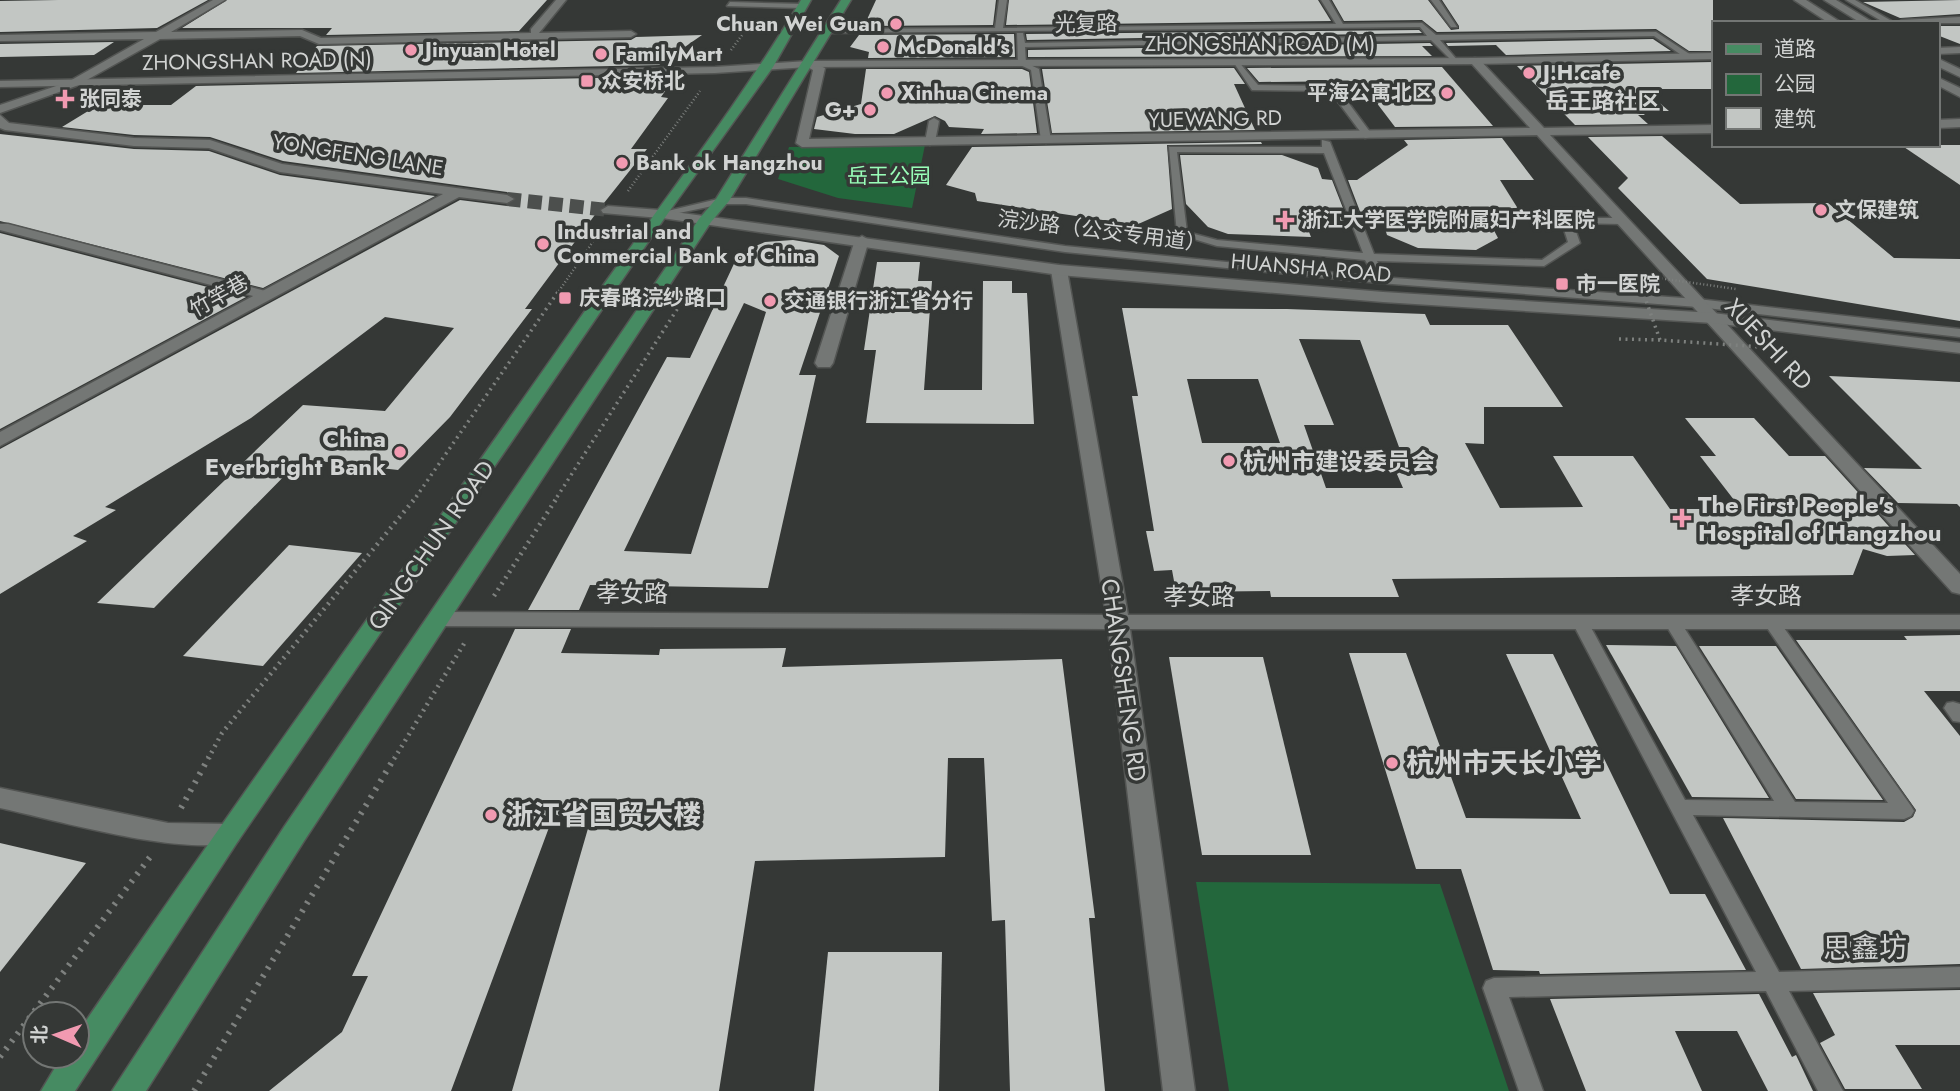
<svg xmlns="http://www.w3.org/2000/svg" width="1960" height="1091" font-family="Jost,'Noto Sans SC',sans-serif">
<rect width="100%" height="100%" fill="#353836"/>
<!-- green -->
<g fill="#23673c">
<polygon points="925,145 912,208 838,198 778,179 789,147"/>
<polygon points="1196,882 1440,884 1509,1091 1229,1091"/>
</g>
<!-- building -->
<g fill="#c2c6c3" fill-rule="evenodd">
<polygon points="58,0 208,0 157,28 0,32 0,1"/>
<polygon points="227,0 547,0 519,31 326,35 332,28 182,28"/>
<polygon points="876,0 996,0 993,25 864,26"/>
<polygon points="1009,0 1318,0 1331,21 1006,25"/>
<polygon points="1332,0 1428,0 1451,30 1459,29 1459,26 1442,0 1713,0 1713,51 1689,51 1656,29 1437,32 1422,20 1344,21"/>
<polygon points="1960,0 1960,14 1900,18 1863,2"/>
<polygon points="1937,26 1960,26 1960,44 1937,35"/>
<polygon points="1419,30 1422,33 1027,40 1026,34"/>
<polygon points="1014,34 1015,57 868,58 869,52 850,47 859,35"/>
<polygon points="702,35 659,65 296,73 317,46 631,40 636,37"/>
<polygon points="1653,39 1671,51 1506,55 1496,45 1448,46 1446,43"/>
<polygon points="114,42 94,55 0,57 0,44"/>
<polygon points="1430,43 1433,46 1422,46 1432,56 1028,57 1028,50"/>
<polygon points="1713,62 1713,89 1643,89 1669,111 1640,111 1645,115 1638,115 1648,124 1575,125 1517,66"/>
<polygon points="1442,67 1493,126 1395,127 1360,81 1259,82 1247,68"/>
<polygon points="1234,68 1245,84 1234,84 1255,130 1052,133 1042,69"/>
<polygon points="866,69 1022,69 1029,72 1037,133 981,134 984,129 949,127 945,121 935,116 894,134 855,134 814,129 817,117 861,104"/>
<polygon points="642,77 628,87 668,87 661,97 668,98 631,149 647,149 600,208 525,309 532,309 450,417 398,470 301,459 154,608 97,603 303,405 385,411 454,328 385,317 251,418 105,507 116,510 73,536 87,541 0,594 0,449 460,200 507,206 516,200 507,192 283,161 210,137 134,135 62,127 98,105 171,105 196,86"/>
<polygon points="0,134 134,149 209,151 280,175 435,196 263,288 0,221"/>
<polygon points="1662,136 1740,204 1828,203 1894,258 1960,259 1960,321 1707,279 1618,188 1628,178 1588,137"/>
<polygon points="1502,138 1534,180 1500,180 1525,220 1488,219 1498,238 1476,250 1418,248 1387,235 1383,222 1364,222 1348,180 1357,180 1408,145 1404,140"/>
<polygon points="1261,142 1262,144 1167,145 1172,209 1136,225 977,201 975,193 946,185 972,147"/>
<polygon points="1901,145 1960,145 1960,185"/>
<polygon points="1180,155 1282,155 1318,168 1322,179 1332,180 1348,221 1304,219 1311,237 1228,234 1208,227 1186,204"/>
<polygon points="0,233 246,297 0,429"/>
<path d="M793 240 824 245 839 256 799 375H816L768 588 590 585 579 610H528L667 357 690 358 739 253 765 242ZM744 303 766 312 691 554 624 551Z"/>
<polygon points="877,262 920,262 918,281 932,281 924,390 982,390 983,281 1012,281 1012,293 1027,293 1034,424 866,423 876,350 864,350"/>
<path d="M1122 308 1287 309 1425 314 1430 325H1508L1563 407H1484V444L1465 443 1500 508 1583 507 1553 456H1633L1670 509H1741L1700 456H1716L1685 418H1754L1789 456H1825L1915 555 1887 556 1863 549 1853 575 1392 579 1399 597H1271L1270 591 1176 592 1172 570 1154 571 1146 531H1154L1132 396H1138ZM1299 339 1360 340 1403 458H1390L1403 488H1326L1304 425H1334ZM1187 379H1258L1280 443H1202Z"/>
<polygon points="1829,376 1960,382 1960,507 1957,504 1898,503 1864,468 1922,469"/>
<polygon points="289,545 362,553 263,666 183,656"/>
<polygon points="515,629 571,629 561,653 659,655 660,649 786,648 782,667 1062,659 1095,918 1089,918 1105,1091 1010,1091 1005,920 992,921 984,758 948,758 945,857 755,861 719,1091 512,1091 589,825 554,814 451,1091 269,1091 342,1032 368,976 352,976"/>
<polygon points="1960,635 1960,691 1924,691 1960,736 1960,964 1801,969 1723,818 1904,822 1913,817 1916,810 1796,640 1907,640 1904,636"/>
<polygon points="1606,645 1676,646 1769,798 1692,797"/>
<polygon points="1699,646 1776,646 1883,800 1796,799"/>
<polygon points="1349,653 1406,653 1466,818 1581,819 1506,654 1553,654 1670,894 1705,894 1746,970 1540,974 1539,971 1493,970 1461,869 1416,869"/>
<polygon points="1169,657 1263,657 1311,855 1202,855"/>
<polygon points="0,843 86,863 0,972"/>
<polygon points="828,952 942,952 939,1091 814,1091"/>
<polygon points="1960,990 1960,1045 1895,1045 1922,1089 1845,1089 1820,1043 1835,1035 1813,993"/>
<polygon points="1759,994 1792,1057 1796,1055 1813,1091 1768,1091 1737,1031 1675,1031 1702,1091 1586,1091 1550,999"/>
</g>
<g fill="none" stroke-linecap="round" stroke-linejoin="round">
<!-- street-tunnel -->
<polyline stroke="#4c4f4d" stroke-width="14" stroke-dasharray="14 7" stroke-linecap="butt" points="507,199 608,210"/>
<defs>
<g id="lane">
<polygon points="999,0 1007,0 1003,28 1336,24 1321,0 1329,0 1343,24 1422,23 1436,35 1656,32 1694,57 1687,59 1654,36 1440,40 1458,61 1454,63 1431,40 1025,47 1026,63 1039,69 1051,140 1046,143 1041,140 1031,70 1018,64 1017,33 1023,33 1025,43 1427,36 1420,27 829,33 825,31 829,29 995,28"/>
<polygon points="1431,0 1439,0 1457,27 1451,27"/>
<polygon points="1846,0 1855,0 1895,23 1885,23"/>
<polygon points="730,2 802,4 806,6 802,8 727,6"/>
<polygon points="1238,61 1258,85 1336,86 1373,136 1365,138 1330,91 1252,90 1234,63"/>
<polygon points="934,118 939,121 935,142 930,145 925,142 929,121"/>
<path d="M1322 140 1330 142 1374 254 1542 260 1568 242 1561 220 1562 218H1621L1626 221 1621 224 1573 223 1580 243 1544 266 1377 261 1379 265 1373 268 1369 267 1365 260 1217 246 1177 234 1169 147H1322ZM1177 152 1324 153 1363 253 1217 240 1187 232Z"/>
<polygon points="722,198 746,198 1065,246 1379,277 1698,299 1960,329 1960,337 1698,307 1379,283 1065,252 746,204 722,204 660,217 655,214"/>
<polygon points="0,224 8,224 269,292 271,295 265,299 0,230"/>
<polygon points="1580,617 1588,622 1685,800 1774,801 1664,622 1672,617 1678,618 1795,802 1888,803 1763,622 1771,617 1777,618 1911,806 1914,811 1911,816 1904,819 1693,815 1779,972 1960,967 1960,987 1789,991 1843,1091 1818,1091 1766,991 1509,997 1543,1091 1519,1091 1483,988 1486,981 1494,978 1756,972 1572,622"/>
<polygon points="1953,702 1960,704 1960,722 1953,721 1944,708 1947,703"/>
</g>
<g id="street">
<polygon points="213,0 225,0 171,32 302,30 321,38 531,33 531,29 556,0 566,0 539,33 631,31 636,34 631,37 319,44 300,36 160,39 76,86 0,113 0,105 68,82 144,39 0,41 0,35 156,32"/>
<polygon points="1960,17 1960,23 1897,23 1902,20"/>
<polygon points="1960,47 1960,53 1937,54 1937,48"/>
<polygon points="1475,58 1479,59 1544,128 1713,125 1713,133 1550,135 1960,574 1960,594 1952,592 1537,135 802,147 796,143 813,70 802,64 808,61 825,68 809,139 1530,128 1471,63 1471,59"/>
<polygon points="0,115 9,123 134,138 210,140 282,164 507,195 514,199 507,203 459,197 0,446 0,432 443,194 280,172 209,148 134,146 5,130 0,128"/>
<polygon points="1960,119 1960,127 1937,128 1937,120"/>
<polygon points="608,206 660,210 667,214 660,218 603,213 601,210"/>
<polygon points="862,236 869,240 833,363 830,367 818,367 815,363 855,240"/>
<polygon points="1059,265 1067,270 1128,615 1960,615 1960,629 1130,629 1195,1091 1163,1091 1108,629 439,626 431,624 428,619 431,614 439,612 1106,615 1051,270"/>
<path d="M0 788 168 823 228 824 238 827 241 834 238 841C186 858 56 820 0 808Z"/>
</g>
<g id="secondary">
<polygon points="1794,0 1806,0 1842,23 1829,23"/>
<polygon points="1824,0 1836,0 1874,23 1861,23"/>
<polygon points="1713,53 1713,59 1475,64 808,67 715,73 0,87 0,81 715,67 808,61 1475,58"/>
<polygon points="1937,58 1960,69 1960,77 1937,66"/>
<polygon points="1937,77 1960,88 1960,97 1937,85"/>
<polygon points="660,210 1059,265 1383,292 1713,313 1960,343 1960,353 1713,323 1383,302 1059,275 655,217 655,211"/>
</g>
<g id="primary">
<path d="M801 0H811L773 67 666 216 238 841 75 1091H41L62 1056H77V1034C241 793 413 557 580 318 654 212 735 111 801 0Z"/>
<polygon points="841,0 851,0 729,201 711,222 304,841 146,1091 112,1091 284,827 699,219 716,199"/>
</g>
</defs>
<!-- lane casing -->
<use href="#lane" stroke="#535553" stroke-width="3"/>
<!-- street casing -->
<use href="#street" stroke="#535553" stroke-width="3"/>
<!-- secondary casing -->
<use href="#secondary" stroke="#535553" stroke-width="3"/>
<!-- primary casing -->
<use href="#primary" stroke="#535553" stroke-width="3"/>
<!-- path-far3 -->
<g stroke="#7e817f" stroke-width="2.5" stroke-dasharray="1 2.5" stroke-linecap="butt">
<polyline points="731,50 751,23"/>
<polyline points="628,191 700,91"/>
<polyline points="559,291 603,227"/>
<polyline points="689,291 693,285"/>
</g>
<!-- path-far2 -->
<g stroke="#7e817f" stroke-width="3.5" stroke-dasharray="2 4.5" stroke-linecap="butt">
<polyline points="1619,339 1660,340"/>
<polyline points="416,497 560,289"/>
<polyline points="557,497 690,289"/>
</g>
<!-- path-far1 -->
<g stroke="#7e817f" stroke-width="4.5" stroke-dasharray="2 5" stroke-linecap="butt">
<polyline points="494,596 558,496"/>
<polyline points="208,759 222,733 417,496"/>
<polyline points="394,759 465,642"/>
</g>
<!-- path -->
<g stroke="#7e817f" stroke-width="6" stroke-dasharray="2.5 7" stroke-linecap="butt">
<polyline points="181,808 209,757"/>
<polyline points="0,1057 150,857"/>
<polyline points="194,1091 395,757"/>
</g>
<!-- lane -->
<use href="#lane" fill="#747775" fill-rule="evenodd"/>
<!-- street -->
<use href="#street" fill="#747775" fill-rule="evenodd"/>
<!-- secondary -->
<use href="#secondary" fill="#747775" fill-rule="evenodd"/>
<!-- primary -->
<use href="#primary" fill="#468b62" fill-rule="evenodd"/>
<!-- path-bridge-far1 -->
<polyline stroke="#7e817f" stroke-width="2.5" stroke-dasharray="1 2.5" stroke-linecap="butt" points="1643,291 1637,275 1736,289"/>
<!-- path-bridge -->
<polyline stroke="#7e817f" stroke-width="3.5" stroke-dasharray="2 4.5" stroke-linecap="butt" points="1642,289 1660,340 1777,348"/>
</g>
<!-- markers -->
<g fill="#f19ab1" stroke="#353836" stroke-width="2.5">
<circle cx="896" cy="24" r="7"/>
<circle cx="883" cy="47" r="7"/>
<circle cx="411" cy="50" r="7"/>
<circle cx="601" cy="54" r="7"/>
<circle cx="1529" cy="73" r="7"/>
<rect x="580" y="74" width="14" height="14" rx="3.5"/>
<circle cx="887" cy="93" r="7"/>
<circle cx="1447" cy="93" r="7"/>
<path d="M61.5 88.5h7v7h7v7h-7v7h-7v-7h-7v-7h7z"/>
<circle cx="870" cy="110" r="7"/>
<circle cx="622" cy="163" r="7"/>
<circle cx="1821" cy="210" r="7"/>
<path d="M1281.5 209.5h7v7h7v7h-7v7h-7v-7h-7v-7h7z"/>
<circle cx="543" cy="244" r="7"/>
<rect x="1555" y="277" width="14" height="14" rx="3.5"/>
<rect x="558" y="291" width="14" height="14" rx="3.5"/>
<circle cx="770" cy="301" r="7"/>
<circle cx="400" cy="452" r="7"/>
<circle cx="1229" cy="461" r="7"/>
<path d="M1678.5 507.5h7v7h7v7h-7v7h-7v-7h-7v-7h7z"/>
<circle cx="1392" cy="763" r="7"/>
<circle cx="491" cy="815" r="7"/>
</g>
<g text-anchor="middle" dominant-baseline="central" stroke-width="7" stroke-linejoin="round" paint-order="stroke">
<!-- far-poi labels -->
<g font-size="21" font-weight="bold" fill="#d1d3d2" stroke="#353836" text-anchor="start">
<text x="882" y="24" text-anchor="end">Chuan Wei Guan</text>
<text x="897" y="47">McDonald's</text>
<text x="425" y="50">Jinyuan Hotel</text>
<text x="615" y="54">FamilyMart</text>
<text x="1543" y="73">J.H.cafe</text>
<text x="601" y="81">众安桥北</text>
<text x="901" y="93">Xinhua Cinema</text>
<text x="1433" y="93" text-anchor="end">平海公寓北区</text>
<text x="79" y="99">张同泰</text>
<text x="856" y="110" text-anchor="end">G+</text>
<text x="636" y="163">Bank ok Hangzhou</text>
<text x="1835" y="210">文保建筑</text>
<text x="1301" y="220">浙江大学医学院附属妇产科医院</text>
<text x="557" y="232">Industrial and<tspan x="557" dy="24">Commercial Bank of China</tspan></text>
<text x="1576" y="284">市一医院</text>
<text x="579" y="298">庆春路浣纱路口</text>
<text x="784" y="301">交通银行浙江省分行</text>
</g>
<!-- far-street labels -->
<g font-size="21" fill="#d1d3d2" stroke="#353836">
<text transform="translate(1086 24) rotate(-1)">光复路</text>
<text x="1260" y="44">ZHONGSHAN ROAD (M)</text>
<text transform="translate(257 61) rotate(-1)">ZHONGSHAN ROAD (N)</text>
<text transform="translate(1215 119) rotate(-1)">YUEWANG RD</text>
<text transform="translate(358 155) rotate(9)">YONGFENG LANE</text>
<text transform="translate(1102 231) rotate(7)">浣沙路（公交专用道）</text>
<text transform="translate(1311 268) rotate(5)">HUANSHA ROAD</text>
<text transform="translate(219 296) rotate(-29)">竹竿巷</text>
</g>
<!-- far-park labels -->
<g font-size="21" fill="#99feb8" stroke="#353836">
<text x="889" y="176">岳王公园</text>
</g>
<!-- far-quarter labels -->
<g font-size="23" font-weight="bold" fill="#d1d3d2" stroke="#353836">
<text x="1603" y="101">岳王路社区</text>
</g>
<!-- street labels -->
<g font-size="24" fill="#d1d3d2" stroke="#353836">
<text transform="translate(1769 344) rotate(47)">XUESHI RD</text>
<text transform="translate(431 545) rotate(-55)">QINGCHUN ROAD</text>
<text x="632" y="593">孝女路</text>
<text x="1766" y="595">孝女路</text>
<text x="1199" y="596">孝女路</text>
<text transform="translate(1124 680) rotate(82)">CHANGSHENG RD</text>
</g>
<!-- poi labels -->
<g font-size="24" font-weight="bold" fill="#d1d3d2" stroke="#353836" text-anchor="start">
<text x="386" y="438" text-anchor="end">China<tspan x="386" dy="28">Everbright Bank</tspan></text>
<text x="1243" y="461">杭州市建设委员会</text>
<text x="1698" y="504">The First People's<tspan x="1698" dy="28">Hospital of Hangzhou</tspan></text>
</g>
<!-- near-poi labels -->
<g font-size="28" font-weight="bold" fill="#d1d3d2" stroke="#353836" text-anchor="start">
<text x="1406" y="763">杭州市天长小学</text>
<text x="505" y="815">浙江省国贸大楼</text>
</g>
<!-- near-street labels -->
<g font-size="28" fill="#d1d3d2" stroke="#353836">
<text transform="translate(1865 948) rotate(-1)">思鑫坊</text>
</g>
</g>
<!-- legend -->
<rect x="1712" y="21" width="228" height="126" fill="#353836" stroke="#737674" stroke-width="2"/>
<rect x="1726" y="44" width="35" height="10" fill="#468b62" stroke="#737674" stroke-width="2"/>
<text x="1774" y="56" font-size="21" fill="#d1d3d2">道路</text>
<rect x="1726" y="74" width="35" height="21" fill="#23673c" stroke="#737674" stroke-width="2"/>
<text x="1774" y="91" font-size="21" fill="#d1d3d2">公园</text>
<rect x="1726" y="108" width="35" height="21" fill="#c2c6c3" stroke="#737674" stroke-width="2"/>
<text x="1774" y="126" font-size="21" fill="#d1d3d2">建筑</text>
<!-- north arrow -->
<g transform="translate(56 1035) rotate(272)"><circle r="33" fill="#353836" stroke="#737674" stroke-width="2"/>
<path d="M0-5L12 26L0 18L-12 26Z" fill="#f19ab1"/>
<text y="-10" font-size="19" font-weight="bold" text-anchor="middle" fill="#d1d3d2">北</text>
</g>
</svg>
